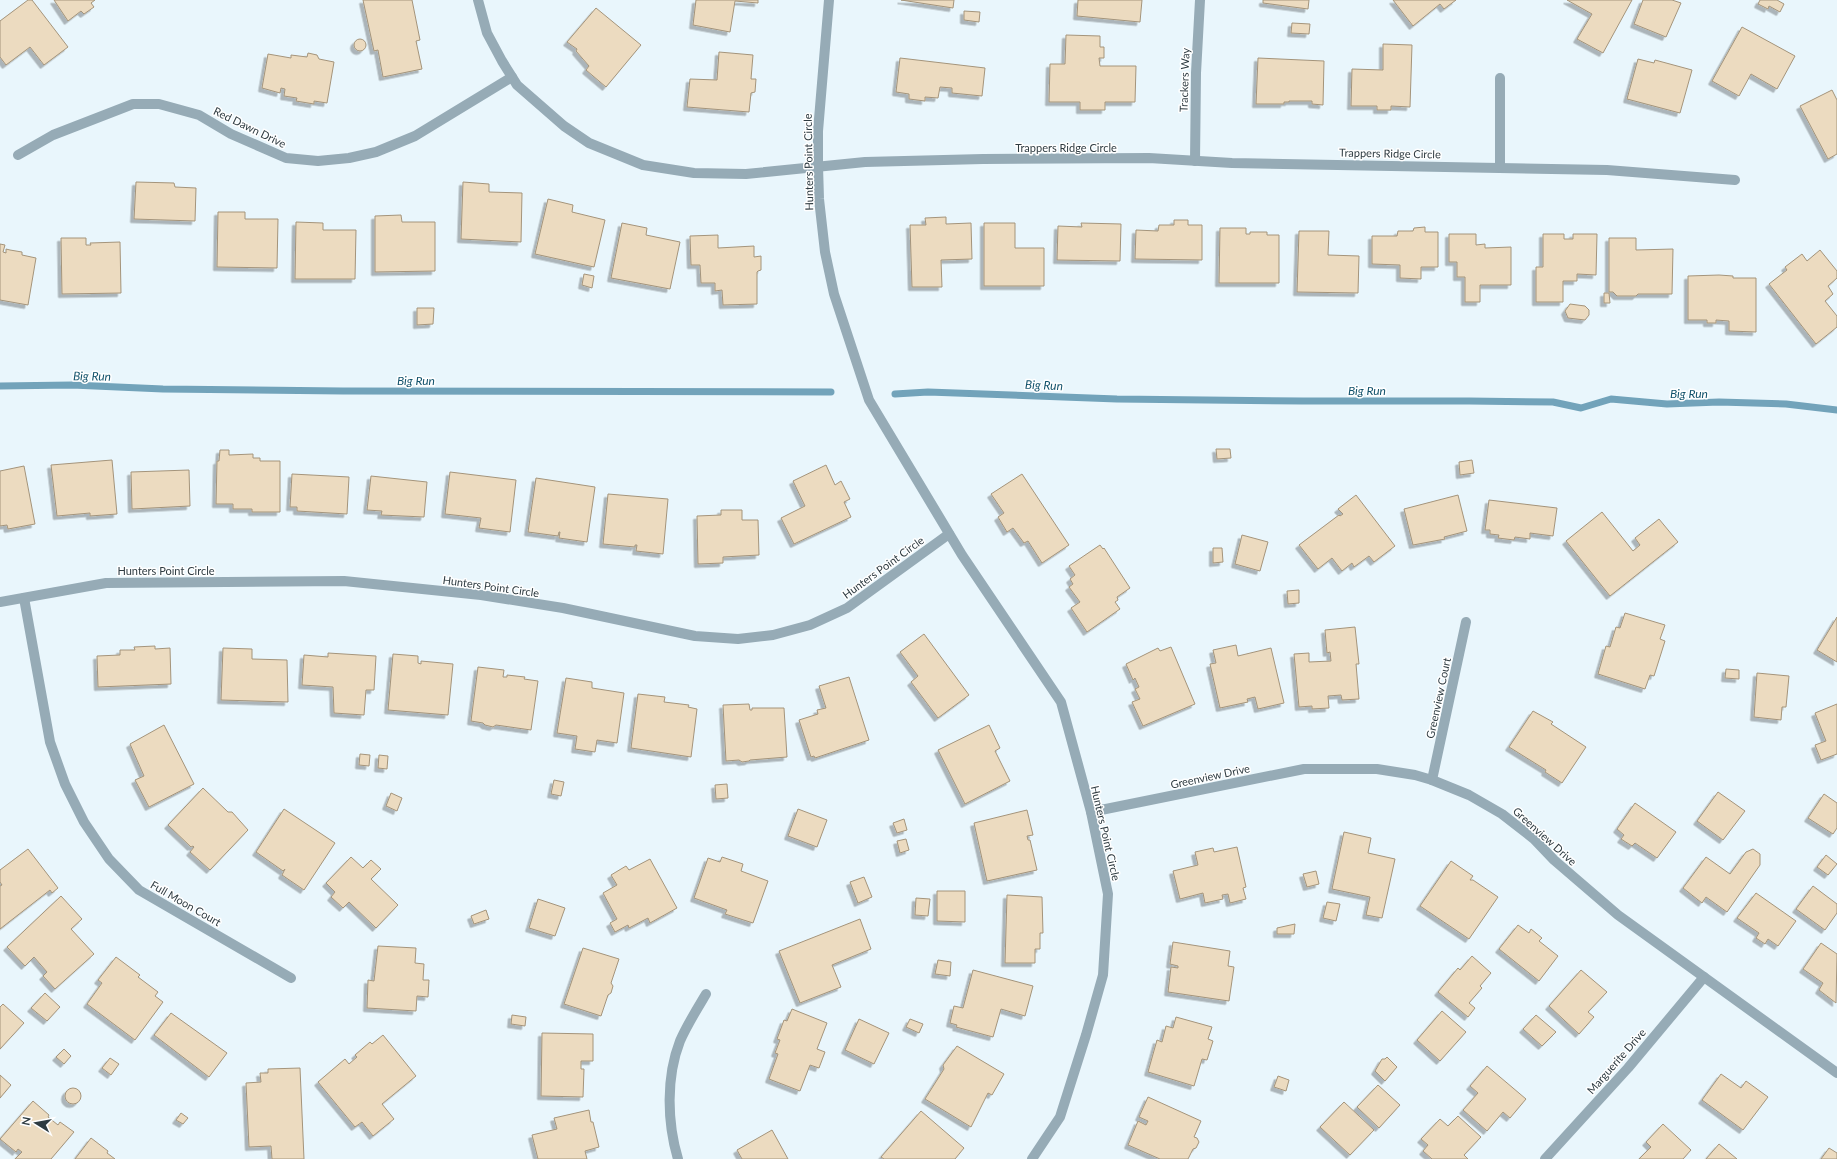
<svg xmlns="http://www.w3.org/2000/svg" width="1837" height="1159" font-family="Lato,sans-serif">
<defs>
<filter id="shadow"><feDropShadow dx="-3.5" dy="3.5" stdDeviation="0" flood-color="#0004"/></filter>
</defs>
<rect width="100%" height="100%" fill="#e9f6fc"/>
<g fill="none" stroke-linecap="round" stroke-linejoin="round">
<!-- stream -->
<g stroke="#72a3ba" stroke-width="7">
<polyline points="0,386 72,385 163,389 343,391 831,392"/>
<polyline points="895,394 928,392 1117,399 1303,401 1469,401 1553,402 1581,408 1611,399 1667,404 1719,402 1786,404 1837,410"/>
</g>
</g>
<!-- building -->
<g fill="#ecdbc0" stroke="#a4947b" filter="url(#shadow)">
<polygon points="28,0 32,0 68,47 44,65 30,47 6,65 0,57 0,21"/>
<polygon points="54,0 95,0 91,3 94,7 84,14 81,11 68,21"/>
<polygon points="363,0 412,0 420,40 416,41 422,69 383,77 378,50 374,51"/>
<polygon points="696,0 758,0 758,3 735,1 730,32 693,25"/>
<polygon points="901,0 954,0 953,8"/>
<polygon points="1078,0 1142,0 1140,22 1077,16"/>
<polygon points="1263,0 1309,0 1308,9 1263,3"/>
<polygon points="1393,0 1456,0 1444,9 1440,4 1413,26"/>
<polygon points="1567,0 1632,0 1603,53 1577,39 1592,14"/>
<polygon points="1643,0 1672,0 1681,3 1666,37 1634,24"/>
<polygon points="1760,0 1777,0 1784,4 1780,12 1769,6 1768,9 1758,4"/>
<polygon points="596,8 641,45 606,87 586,70 589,66 576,51 577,49 567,42"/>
<polygon points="964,11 980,12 979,22 964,20"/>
<polygon points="1292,23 1310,24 1309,34 1291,33"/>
<polygon points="1742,27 1795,56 1777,89 1751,74 1739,96 1712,81"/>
<polygon points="1066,35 1100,36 1100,47 1104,47 1104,58 1099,58 1100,66 1136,66 1135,102 1105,102 1105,110 1080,110 1080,102 1049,102 1050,64 1065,64"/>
<circle cx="360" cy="45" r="6"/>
<polygon points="1383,44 1412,45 1410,107 1391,106 1391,110 1377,110 1377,106 1351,106 1352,69 1383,70"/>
<polygon points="719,52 753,55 751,79 756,79 755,92 751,93 749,112 687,107 690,79 717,80"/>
<polygon points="308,53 317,55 319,59 334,62 327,103 314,101 314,104 296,101 297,98 284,96 285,89 281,88 280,93 262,88 268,54 291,58 291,55 307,57"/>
<polygon points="900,58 985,68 982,96 952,93 952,88 940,87 938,98 925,97 925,101 909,99 909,94 896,92"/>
<polygon points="1258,58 1324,61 1323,105 1312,104 1312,101 1289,101 1289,102 1284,102 1284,104 1256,104"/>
<polygon points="1638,59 1654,63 1655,60 1692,70 1680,113 1627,99"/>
<polygon points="1832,90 1837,100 1837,154 1828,159 1800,106"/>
<polygon points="136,182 174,183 175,187 196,188 195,221 134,219"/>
<polygon points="463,182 489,184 489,192 522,193 521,242 461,239"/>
<polygon points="548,199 573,205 572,212 605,220 594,267 535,254"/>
<polygon points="218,212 245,212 245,219 278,219 277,268 217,267"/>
<polygon points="401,215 402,222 435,222 435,271 375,272 375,216"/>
<polygon points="946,217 946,224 971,223 972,259 941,260 942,287 912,287 910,225 926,225 925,218"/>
<polygon points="1174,220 1188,220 1188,225 1202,225 1202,260 1135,259 1136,230 1158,231 1159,225 1174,225"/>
<polygon points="296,222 323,223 323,230 356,230 355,279 295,279"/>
<polygon points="622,223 647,228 646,235 680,242 670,289 611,278"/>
<polygon points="984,223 1015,223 1015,248 1044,248 1044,286 984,286"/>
<polygon points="1081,223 1121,224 1120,261 1057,260 1058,226 1082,227"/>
<polygon points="1425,227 1425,232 1438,232 1438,267 1421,267 1421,279 1400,278 1400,265 1372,264 1372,236 1397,236 1398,231 1413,231 1414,228"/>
<polygon points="1220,228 1246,228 1246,234 1250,234 1250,232 1267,232 1267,235 1279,235 1279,283 1219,283"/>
<polygon points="1299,231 1329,231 1328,255 1359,256 1358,293 1297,292"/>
<polygon points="1449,234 1476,234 1476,245 1485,244 1485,248 1511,247 1511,285 1480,285 1480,302 1465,302 1465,277 1457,277 1457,262 1449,262"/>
<polygon points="1543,234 1564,234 1564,239 1573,239 1573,234 1597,234 1596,275 1577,274 1577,281 1563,281 1563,302 1536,302 1536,267 1543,267"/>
<polygon points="718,235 718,248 754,246 754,257 761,256 761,270 758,271 757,272 757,304 723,305 722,290 715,291 715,283 701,283 700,265 691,265 690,236"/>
<polygon points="61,238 86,238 86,245 91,245 90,243 120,242 121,293 62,294"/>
<polygon points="1609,238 1636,238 1636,250 1673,249 1672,294 1638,294 1636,296 1617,296 1613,292 1609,292"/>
<polygon points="0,244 5,245 3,252 6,253 6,249 10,250 22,252 22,255 36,258 28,305 0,300"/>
<polygon points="1820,250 1837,271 1837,278 1828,286 1833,294 1825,301 1837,316 1837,327 1816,344 1769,284 1787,270 1785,267 1802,254 1807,261"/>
<polygon points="584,274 594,276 592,288 582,285"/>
<polygon points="1719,275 1733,276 1733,278 1756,278 1756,332 1729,331 1729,321 1716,320 1716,323 1707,323 1707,320 1688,320 1688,276"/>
<polygon points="1604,293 1609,293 1610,303 1604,303"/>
<polygon points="1570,304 1585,306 1589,310 1589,315 1585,320 1568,318 1565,311"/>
<polygon points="417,308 434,308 433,324 417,325"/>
<polygon points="1216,449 1230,449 1231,458 1217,459"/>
<polygon points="220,450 229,450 229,455 253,454 253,458 260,458 260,461 280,461 280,512 252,512 252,509 233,509 233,504 216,504 217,461 219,461"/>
<polygon points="112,460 117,514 90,516 90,513 57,516 51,465"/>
<polygon points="1472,460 1474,473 1460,475 1459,462"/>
<polygon points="826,465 835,485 841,481 850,499 844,502 851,517 794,544 781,518 805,506 793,481"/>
<polygon points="24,466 35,524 8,529 7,525 0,526 0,471"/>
<polygon points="189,470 190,506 132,509 131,472"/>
<polygon points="450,472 516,480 510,532 479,528 481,518 445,514"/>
<polygon points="292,474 349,477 347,514 297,511 297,507 290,507"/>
<polygon points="1022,474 1069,545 1042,563 1028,541 1024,543 1013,528 1007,532 998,517 1004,513 991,494"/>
<polygon points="371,476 427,482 424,517 381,515 382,511 367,510"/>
<polygon points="536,478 595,487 587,542 559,538 560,532 559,532 558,536 528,532"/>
<polygon points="608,494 668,499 663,554 636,551 637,545 635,545 635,547 603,544"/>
<polygon points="1356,495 1395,546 1374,562 1369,556 1354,567 1352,563 1342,571 1332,558 1318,569 1299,545 1339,515 1340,516 1343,514 1338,509"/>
<polygon points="1458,495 1467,531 1444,537 1445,539 1413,545 1404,509"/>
<polygon points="1489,500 1557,508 1553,536 1530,533 1530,539 1515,537 1514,540 1498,538 1499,535 1490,534 1490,530 1485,530"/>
<polygon points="721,510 742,510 742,520 758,520 759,555 723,557 723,563 698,564 697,516 721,515"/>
<polygon points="1602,512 1633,551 1640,545 1635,538 1659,519 1678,542 1610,596 1566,541"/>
<polygon points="1242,535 1268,542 1260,571 1235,564"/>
<polygon points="1100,545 1103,549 1104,548 1130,588 1117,597 1118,600 1115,602 1120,609 1087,632 1071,608 1080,602 1069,587 1073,584 1070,579 1075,575 1069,566"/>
<polygon points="1213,548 1222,548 1223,562 1213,563"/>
<polygon points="1299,590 1299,603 1288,604 1287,591"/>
<polygon points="1625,613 1665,625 1660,639 1665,641 1654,676 1650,675 1645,689 1598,674 1606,646 1610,647 1616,627 1620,628"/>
<polygon points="1837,617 1837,662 1817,650"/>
<polygon points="1355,627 1359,664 1356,664 1359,699 1342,700 1341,695 1328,696 1329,708 1312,709 1312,706 1299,707 1294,654 1309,653 1309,662 1331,661 1330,652 1327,653 1325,630"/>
<polygon points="924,634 969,695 938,718 911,682 918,676 900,652"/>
<polygon points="1236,645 1238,656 1271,648 1284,703 1258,709 1255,697 1247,699 1248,702 1220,708 1210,664 1216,663 1213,650"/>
<polygon points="155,646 155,649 170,648 171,684 98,687 97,656 120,655 120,650 135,650 134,647"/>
<polygon points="1171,647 1195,704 1143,726 1132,702 1140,699 1135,689 1139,687 1135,678 1133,680 1126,664 1158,648 1160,651"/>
<polygon points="223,648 252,649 252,659 287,660 288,702 221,700"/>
<polygon points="328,653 376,656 374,690 366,690 364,715 334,713 333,687 302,685 304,655 328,657"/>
<polygon points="393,654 418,656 418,663 421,664 421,661 453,664 448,715 388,710"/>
<polygon points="478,667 504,670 503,677 507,677 507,675 525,677 524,679 538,681 531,730 496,725 493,727 485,725 483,723 471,721"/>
<polygon points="1726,669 1739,670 1739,679 1725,678"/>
<polygon points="1757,673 1789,676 1786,707 1782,707 1781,720 1754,717"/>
<polygon points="849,677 869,740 815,758 814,756 811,757 799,720 818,714 817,710 826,708 819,686"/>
<polygon points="566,678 592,682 592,688 624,693 617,743 597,740 595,752 575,749 577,736 557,733"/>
<polygon points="638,694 665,697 664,702 689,705 688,707 697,709 691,757 631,748"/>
<polygon points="749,704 750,710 752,710 752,708 784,708 787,757 750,760 749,761 742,762 739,760 726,761 723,705"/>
<polygon points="1837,704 1837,754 1821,760 1815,745 1826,741 1815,713"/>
<polygon points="1533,711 1553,722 1551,724 1586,747 1562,783 1545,772 1546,770 1509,747"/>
<polygon points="164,725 194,784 149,807 135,780 144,776 130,744"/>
<polygon points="989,725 1000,748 995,751 1010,781 965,804 938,750"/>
<polygon points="360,754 370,755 369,766 359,765"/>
<polygon points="379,755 388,756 387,769 378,768"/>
<polygon points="554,780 564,782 561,796 551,794"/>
<polygon points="727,784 728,798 716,799 715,785"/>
<polygon points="203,788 228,812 232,812 248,830 210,870 190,852 194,847 193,846 191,847 168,825"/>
<polygon points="1718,792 1745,811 1723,840 1697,821"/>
<polygon points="391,793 402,798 397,811 386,806"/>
<polygon points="1824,794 1837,803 1837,828 1833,834 1808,818"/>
<polygon points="1635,803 1676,832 1657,858 1635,843 1632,846 1621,839 1624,835 1617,829"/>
<polygon points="284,809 335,843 304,890 282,875 285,869 283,871 256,852"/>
<polygon points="798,809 827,820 817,847 788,836"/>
<polygon points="1027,810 1033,835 1027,836 1028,840 1030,840 1037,870 987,881 974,823"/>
<polygon points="904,819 907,830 897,833 893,823"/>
<polygon points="1344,832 1371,838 1368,853 1395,859 1382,918 1366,915 1370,897 1332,889"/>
<polygon points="906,839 909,850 900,853 897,841"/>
<polygon points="1237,847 1246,887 1243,888 1246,899 1230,903 1228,894 1222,895 1223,899 1205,903 1203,893 1180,899 1173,871 1198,865 1195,852 1213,848 1214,852"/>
<polygon points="28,849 58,888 52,893 50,890 0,929 0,886 2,885 0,882 0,870"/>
<polygon points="1753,849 1760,854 1760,865 1727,912 1706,897 1702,903 1683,888 1706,857 1730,874 1746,852"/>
<polygon points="1826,855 1837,864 1828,875 1817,867"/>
<polygon points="351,857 363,868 371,860 381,869 371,879 398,905 376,928 349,902 343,908 331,897 335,892 326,883"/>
<polygon points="722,857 743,864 741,871 768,881 753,923 725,914 727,910 694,898 708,858 720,862"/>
<polygon points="650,859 677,908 650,923 648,918 629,928 628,925 615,932 610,923 617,919 603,893 617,885 611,875 626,866 629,870"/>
<polygon points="1451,861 1473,876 1470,880 1473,880 1498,897 1469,939 1420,906"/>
<polygon points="1316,871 1319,884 1307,887 1303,874"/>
<polygon points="864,877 872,897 858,903 850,882"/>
<polygon points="1813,886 1837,904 1837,913 1825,930 1796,909"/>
<polygon points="937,891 965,891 965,922 937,921"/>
<polygon points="1756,893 1796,921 1778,946 1768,939 1765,944 1756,938 1759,933 1737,918"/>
<polygon points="1007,895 1042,897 1043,933 1040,933 1040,949 1035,949 1035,963 1005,963"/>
<polygon points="61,896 82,919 71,929 94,954 55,989 43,976 47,972 34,957 25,966 7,947"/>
<polygon points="916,898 930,899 928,916 915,915"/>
<polygon points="538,899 565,908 555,936 529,928"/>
<polygon points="1327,902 1340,904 1336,921 1323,918"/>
<polygon points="486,910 489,919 474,924 471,916"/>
<polygon points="860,919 871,949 832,965 841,987 800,1003 779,951"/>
<polygon points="1295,924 1294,934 1277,934 1277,928"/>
<polygon points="1518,925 1529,933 1531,929 1542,938 1539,941 1558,956 1539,981 1499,949"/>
<polygon points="1173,942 1230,951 1228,966 1234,967 1229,1001 1168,992 1171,967 1178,968 1178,966 1170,964"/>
<polygon points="1821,943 1837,954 1836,1003 1819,990 1823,983 1803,969"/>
<polygon points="378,946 416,948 415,963 424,964 423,980 429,980 428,997 417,996 416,1011 367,1008 368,980 374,981"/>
<polygon points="583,948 619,959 611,983 613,986 611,993 608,995 601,1016 564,1004"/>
<polygon points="1472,956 1491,973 1480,986 1482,988 1469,1003 1475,1008 1468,1017 1438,992 1458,968 1460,970"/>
<polygon points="116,957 140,975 138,977 158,992 155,996 163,1002 135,1040 87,1004 102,983 98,980"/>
<polygon points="938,960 951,962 950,976 935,974"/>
<polygon points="973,970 1033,986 1025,1016 1001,1009 993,1037 956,1027 957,1025 950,1023 954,1006 963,1008"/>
<polygon points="1581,970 1607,992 1588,1012 1594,1017 1579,1034 1549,1006"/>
<polygon points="45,993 60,1007 47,1021 31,1008"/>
<polygon points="3,1004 24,1023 0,1049 0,1007"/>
<polygon points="792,1009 827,1023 817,1049 825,1052 819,1068 810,1065 800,1091 769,1079 778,1054 775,1053 780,1040 777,1039 784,1020 787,1021"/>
<polygon points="1442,1011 1466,1032 1440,1061 1417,1040"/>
<polygon points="171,1013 227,1053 209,1077 154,1035"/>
<polygon points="512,1015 526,1017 525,1026 511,1024"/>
<polygon points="1536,1015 1556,1032 1542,1046 1523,1029"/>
<polygon points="1176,1017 1212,1027 1208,1039 1213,1041 1207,1060 1202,1059 1194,1086 1148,1072 1157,1040 1162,1042 1166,1026 1173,1028"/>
<polygon points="859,1019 889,1033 874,1064 845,1050"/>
<polygon points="910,1019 923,1024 919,1033 906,1027"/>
<polygon points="542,1033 593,1034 593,1061 581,1061 581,1069 584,1069 583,1097 541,1096"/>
<polygon points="383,1035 416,1076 382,1104 394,1119 373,1136 362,1122 355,1127 318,1082 345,1059 349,1064 357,1057 355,1055 370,1042 372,1044"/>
<polygon points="957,1046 1004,1074 992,1095 988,1093 971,1127 925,1099 944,1069 943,1065"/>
<polygon points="64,1049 71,1056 64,1064 56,1057"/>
<polygon points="1387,1057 1397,1067 1385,1081 1375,1071 1382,1059 1385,1059"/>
<polygon points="110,1058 119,1064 111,1075 102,1068"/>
<polygon points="1487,1066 1526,1099 1510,1118 1503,1112 1487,1131 1463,1110 1478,1093 1470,1086"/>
<polygon points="300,1068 304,1159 272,1159 271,1146 249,1147 246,1083 261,1082 260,1073 268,1073 268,1069"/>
<polygon points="1721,1074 1741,1088 1746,1081 1768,1097 1743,1130 1702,1100"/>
<polygon points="0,1075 11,1085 0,1098"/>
<polygon points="1278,1076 1289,1080 1286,1091 1274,1087"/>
<polygon points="1378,1085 1400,1105 1379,1128 1357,1107"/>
<circle cx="73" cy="1096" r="8"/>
<polygon points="1148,1097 1201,1121 1194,1137 1197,1138 1199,1142 1196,1148 1193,1149 1188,1159 1160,1159 1128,1145 1138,1121 1146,1125 1148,1121 1139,1117"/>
<polygon points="33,1101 49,1115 48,1117 58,1125 60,1122 74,1132 51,1159 15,1159 22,1152 18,1149 16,1152 0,1139"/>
<polygon points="1344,1102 1374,1130 1350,1155 1320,1127"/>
<polygon points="589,1110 591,1122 593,1122 599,1147 585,1151 587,1159 538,1159 532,1135 557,1129 554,1118"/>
<polygon points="921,1111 964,1148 955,1159 884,1159 881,1157"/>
<polygon points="181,1113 188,1118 183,1124 176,1120"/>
<polygon points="1458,1116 1481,1137 1464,1155 1468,1159 1432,1159 1423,1151 1428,1145 1421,1139 1440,1119 1448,1126"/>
<polygon points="1663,1124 1691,1150 1683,1159 1639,1159 1651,1147 1646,1142"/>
<polygon points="772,1130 788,1159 742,1159 737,1150"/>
<polygon points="91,1138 108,1151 107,1153 115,1159 75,1159"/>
<polygon points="1719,1144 1737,1159 1706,1159"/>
<polygon points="1829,1148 1837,1153 1837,1159 1821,1159"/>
</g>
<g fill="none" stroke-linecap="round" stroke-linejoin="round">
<!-- minor -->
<g stroke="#96abb6" stroke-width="10">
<polyline points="478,0 487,33 502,61 517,85 564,126 589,143 643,165 694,173 746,174 865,162 983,159 1149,158 1232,163 1607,170 1735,180"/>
<polyline points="829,0 818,131 818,166 819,199 825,252 834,294 869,400 962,555 1061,702 1091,812 1108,894 1103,975 1086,1035 1060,1117 1032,1159"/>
<polyline points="18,155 53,135 133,104 159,104 199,115 231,134 286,158 318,161 349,158 376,152 415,136 512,77"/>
<polyline points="1195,161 1196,73 1200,0"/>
<polyline points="1500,167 1500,78"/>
<polyline points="24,598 50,742 65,784 84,822 109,859 139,890 291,978"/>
<polyline points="0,602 106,583 344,581 481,595 563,608 695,636 738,639 773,635 810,625 847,608 949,534"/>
<polyline points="1432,780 1466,622"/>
<polyline points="1091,812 1304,769 1377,769 1415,775 1432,780 1469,795 1502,814 1534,839 1554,860 1618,915 1837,1073"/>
<path d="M678 1159C667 1122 666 1077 680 1041 687 1025 697 1009 706 994"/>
<polyline points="1545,1159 1628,1068 1704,977"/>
</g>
</g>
<g text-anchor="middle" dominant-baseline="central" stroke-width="3" stroke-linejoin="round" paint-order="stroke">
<!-- street labels -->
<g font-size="11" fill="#2e3b41" stroke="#fff">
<text transform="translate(1184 80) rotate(-88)">Trackers Way</text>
<text transform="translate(250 127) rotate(26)">Red Dawn Drive</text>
<text x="1066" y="147">Trappers Ridge Circle</text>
<text transform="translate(1390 153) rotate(1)">Trappers Ridge Circle</text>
<text transform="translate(808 162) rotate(-91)">Hunters Point Circle</text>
<text transform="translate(883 567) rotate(-36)">Hunters Point Circle</text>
<text x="166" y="570">Hunters Point Circle</text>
<text transform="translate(491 586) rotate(8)">Hunters Point Circle</text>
<text transform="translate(1438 698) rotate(-78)">Greenview Court</text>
<text transform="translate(1210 776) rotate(-12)">Greenview Drive</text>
<text transform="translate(1106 833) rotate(77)">Hunters Point Circle</text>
<text transform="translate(1545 836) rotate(42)">Greenview Drive</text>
<text transform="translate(186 903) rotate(30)">Full Moon Court</text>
<text transform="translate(1616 1061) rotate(-49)">Marguerite Drive</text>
</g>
<!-- water labels -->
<g font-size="12" font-style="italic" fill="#13536c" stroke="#fff">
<text transform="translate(92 376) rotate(1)">Big Run</text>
<text x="416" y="380">Big Run</text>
<text transform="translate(1044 385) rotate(2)">Big Run</text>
<text x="1367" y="390">Big Run</text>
<text x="1689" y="393">Big Run</text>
</g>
</g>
<!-- north arrow -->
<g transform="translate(36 1123) rotate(281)" stroke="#ffffff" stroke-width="3" paint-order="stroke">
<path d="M0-3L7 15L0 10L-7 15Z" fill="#2e3b41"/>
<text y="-6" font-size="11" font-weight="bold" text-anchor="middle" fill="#2e3b41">N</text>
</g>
</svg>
